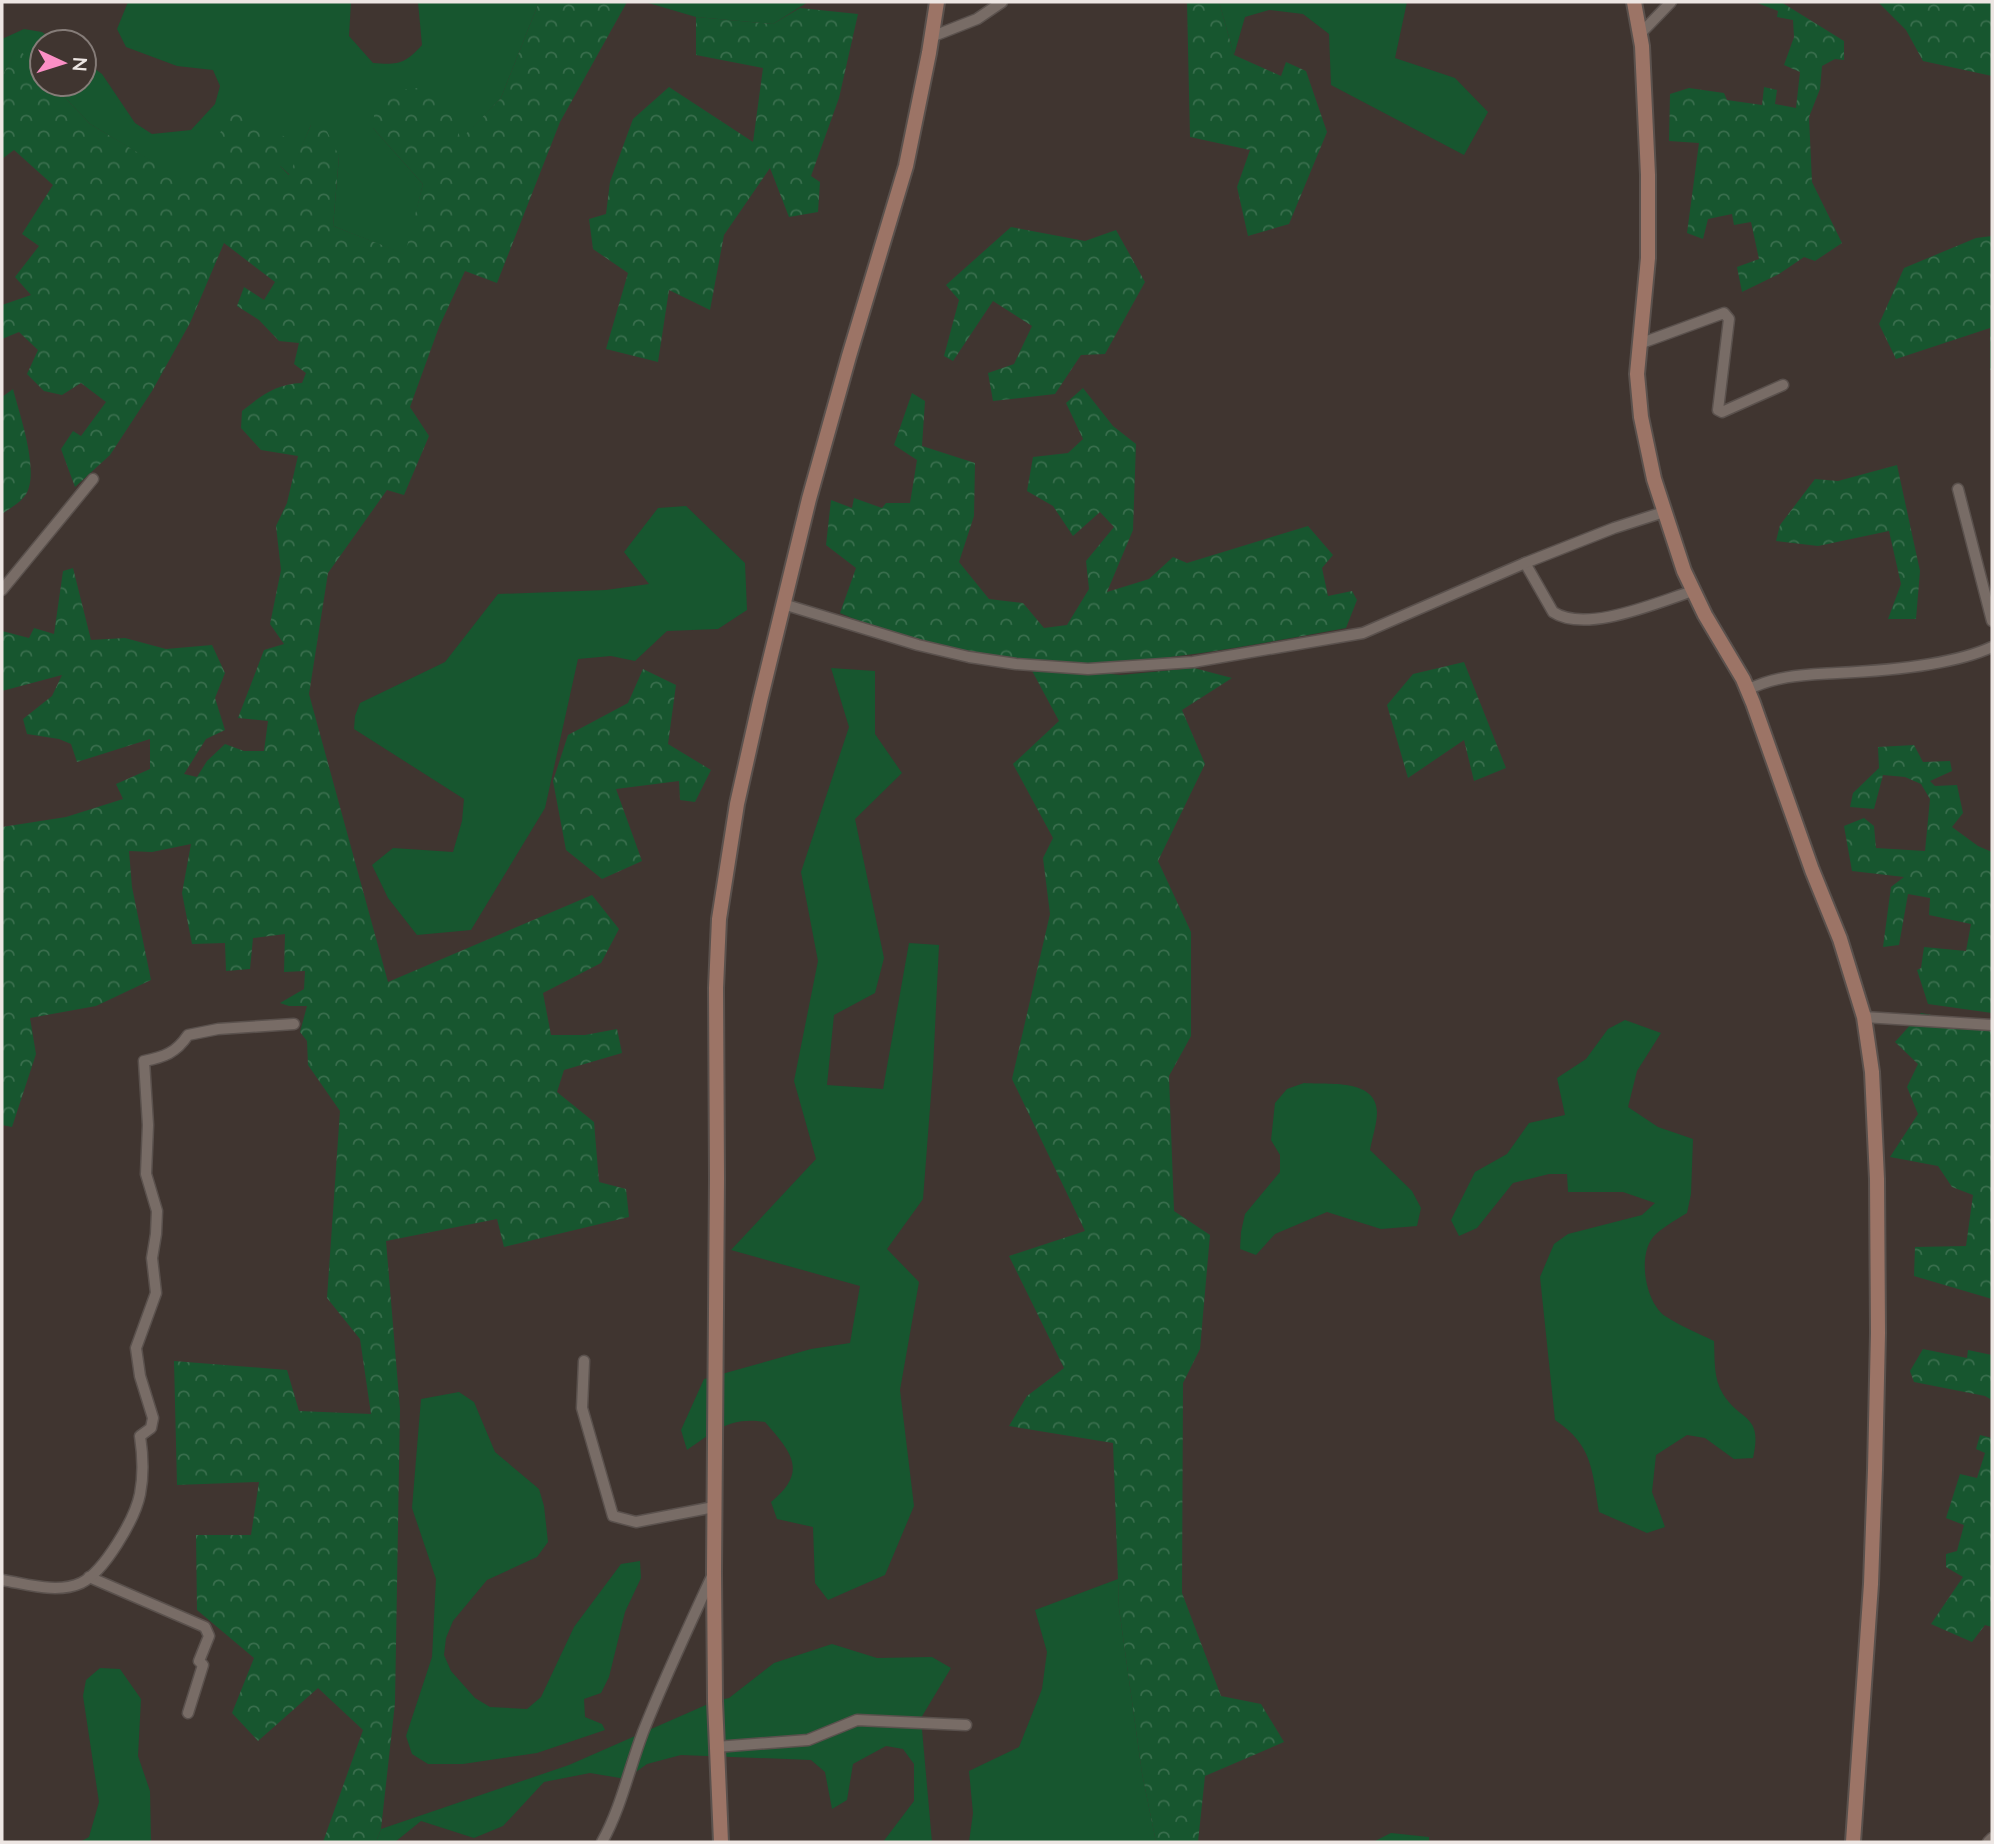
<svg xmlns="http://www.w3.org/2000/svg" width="1994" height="1844" font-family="Lato,sans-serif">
<defs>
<pattern id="forest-crowns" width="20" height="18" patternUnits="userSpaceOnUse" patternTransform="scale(1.75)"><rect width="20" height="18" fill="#17562f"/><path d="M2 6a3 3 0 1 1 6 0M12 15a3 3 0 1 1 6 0" fill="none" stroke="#396e4d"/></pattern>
</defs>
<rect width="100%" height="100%" fill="#403530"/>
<!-- green -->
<g fill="#17562f">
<path d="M128 2H351L349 36 373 63C398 65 405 64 422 45L418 2H539L501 98 461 140 373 128 423 184 406 255 333 226 339 156 311 125 290 175 280 166 192 186 90 124 52 84H84V61L102 74 135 123 152 134 191 130 215 104 220 86 213 70 177 66 126 47 117 29Z"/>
<polygon points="645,2 808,2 773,24 696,17"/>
<polygon points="1219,2 1407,2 1395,58 1455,78 1488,112 1464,155 1331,85 1329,34 1303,14 1269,10 1245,17 1234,55"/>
<polygon points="24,29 42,32 56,42 42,42 42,74 17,48 2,77 2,39"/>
<polygon points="686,506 745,563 747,610 718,629 667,631 635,661 611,656 578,659 545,808 471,930 417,935 388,898 372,865 393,848 453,852 462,821 464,799 354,729 355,716 360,703 445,662 498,594 606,590 649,584 624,552 658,508"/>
<path d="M831 668 875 671V734L902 773 855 819 884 958 875 993 834 1015 827 1085 883 1089 909 943 939 945 933 1069 923 1199 887 1249 919 1282 900 1390 914 1506 885 1575 828 1600 815 1583 813 1527 777 1519 771 1502C809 1471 791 1452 765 1422 731 1416 714 1431 687 1450L681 1430 704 1379 811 1349 850 1343 860 1286 731 1250 816 1159 794 1081 818 961 801 872 849 727Z"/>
<path d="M1625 1020 1661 1033 1637 1071 1628 1107 1658 1127 1693 1139 1691 1194 1687 1213C1677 1219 1665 1226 1656 1234 1636 1252 1645 1302 1665 1316 1680 1326 1698 1333 1714 1341 1715 1359 1713 1378 1723 1394 1741 1423 1763 1413 1753 1458L1734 1459 1705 1438 1687 1435 1656 1455 1652 1492 1665 1527 1647 1533 1599 1512C1592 1471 1593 1445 1555 1420L1540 1277 1554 1244 1568 1234 1642 1215 1655 1203 1623 1192H1568L1567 1174H1549L1513 1183 1477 1228 1459 1236 1451 1220 1475 1172 1507 1154 1529 1123 1565 1115 1557 1078 1586 1059 1608 1029Z"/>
<path d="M1304 1083C1328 1085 1376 1078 1377 1112 1377 1124 1372 1138 1370 1150L1412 1191 1421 1208 1417 1226 1381 1229 1327 1212 1275 1234 1256 1255 1240 1249 1241 1232 1245 1214 1280 1172V1155L1271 1140 1275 1103 1287 1089Z"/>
<polygon points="459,1392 474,1402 495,1452 539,1489 544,1506 548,1542 537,1557 487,1580 453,1621 446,1638 444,1655 451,1671 475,1698 490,1707 527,1709 541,1697 574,1627 621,1564 640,1561 641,1578 625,1612 609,1677 601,1693 584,1699 585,1717 602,1724 605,1730 537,1753 463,1764 428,1764 412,1754 406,1736 432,1657 436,1579 412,1508 421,1399"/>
<polygon points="1118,1579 1119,1608 1142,1773 1156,1842 969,1842 973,1813 969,1771 1019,1747 1042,1689 1047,1652 1035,1610"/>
<polygon points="832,1644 877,1658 932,1657 951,1668 921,1718 932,1842 883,1842 914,1801 914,1764 903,1749 886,1746 853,1764 847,1800 832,1809 825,1772 811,1760 681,1755 647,1764 626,1779 590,1773 544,1782 503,1826 474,1838 421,1821 395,1842 376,1842 381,1829 569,1765 715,1701 729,1698 774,1663"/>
<polygon points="100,1668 120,1669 141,1699 138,1756 150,1791 151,1842 80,1842 89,1837 99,1802 83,1696 86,1680"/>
<polygon points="1391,1833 1429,1837 1429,1842 1373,1842"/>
</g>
<!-- forest -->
<g fill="url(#forest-crowns)">
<path d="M539 2H627L560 122 497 283 465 271 439 327 410 407 429 436 404 495 387 490 328 573 309 694 388 982 592 895 619 929 601 963 543 993 551 1035H585L617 1029 622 1053 564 1070 557 1092 594 1122 599 1182 626 1189 629 1217 504 1247 497 1219 386 1241 400 1409 395 1703 381 1829 376 1842H323L363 1730 318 1688 258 1741 232 1713 254 1658 197 1610 196 1535H251L259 1482 177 1485 174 1361 287 1370 299 1411 371 1414 360 1339 327 1298 340 1111 308 1065 307 1041 300 1032 307 1006H289L280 1003 304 989 305 971 284 972 285 934 253 938 250 969 226 971 225 943 192 944 182 893 191 844 152 852 129 851 132 887 151 980 96 1006 30 1018 36 1054 12 1127 2 1125V827L66 817 123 799 116 784 150 769V739L77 762 71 744 59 739 27 734 23 719 52 696 62 675 2 691V631L29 638 34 628 54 634 63 571 73 568 91 640 125 638 166 649 212 645 225 673 215 698 225 730 206 739 184 774 197 777 207 761 225 744 244 751H264L268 721 238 718 264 650 284 644 270 624 281 570 276 526 287 503 298 456 261 450 241 428 242 411C262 395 276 384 302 383L306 373 294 364 299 343 279 341 259 320 237 306 244 287 264 300 275 282 224 243 190 323 152 391 110 455 75 487 61 449 73 431 81 436 106 402 81 383 62 395 44 391 27 374 38 350 19 332 2 339V305L31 295 15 277 39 246 22 234 53 185 14 150 2 159V77L17 47 42 74V84H52L90 124 192 185 235 105 288 139 280 166 289 175 311 125 323 123 339 156 333 226 405 254 423 184 373 128 376 92 438 86 461 139 501 98Z"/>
<polygon points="1187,2 1219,2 1234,55 1281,76 1286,62 1306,71 1327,132 1289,224 1248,236 1237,187 1250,150 1190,137"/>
<polygon points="1755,2 1781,2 1844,41 1844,60 1835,59 1822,66 1820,89 1809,117 1812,182 1842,243 1815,261 1804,257 1779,274 1742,292 1737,267 1759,259 1751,222 1734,225 1732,214 1708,219 1703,239 1687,233 1699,143 1669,141 1670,94 1689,88 1724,93 1727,100 1762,105 1764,87 1777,90 1775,104 1796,108 1800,72 1784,65 1794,37 1793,20 1777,17 1778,11"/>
<polygon points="1878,2 1992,2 1992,76 1923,61 1906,30"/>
<polygon points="800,8 858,14 839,98 811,176 820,182 818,212 789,217 770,168 724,235 710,310 669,290 658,362 606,349 628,273 593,249 589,219 606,214 610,182 633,119 669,87 753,142 763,68 696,55 696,17 773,24"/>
<polygon points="1011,227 1085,241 1116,230 1145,282 1105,354 1081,355 1055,394 993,401 988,373 1014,364 1032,326 993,301 953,361 944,356 959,300 946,285"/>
<polygon points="1992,236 1992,370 1990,370 1990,328 1896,359 1879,324 1904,268 1976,238"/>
<path d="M1083 388 1113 426 1136 444 1133 530 1107 592 1149 579 1173 557 1187 563 1308 526 1333 555 1322 568 1328 596 1352 591 1357 600 1346 628C1274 641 1203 655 1131 661 1115 662 1099 665 1083 665 1008 664 908 642 840 613L856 568 826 545 831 500 852 508 854 498 882 508 886 503H910L917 460 894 445 912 393 925 401 922 446 975 463 974 516 959 562 989 599 1023 603 1044 628 1067 625 1089 589 1086 561 1114 527 1100 512 1073 536 1053 506 1027 491 1033 457 1068 453 1083 439 1066 403Z"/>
<path d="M13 389C19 413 42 476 24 497 18 504 9 509 2 514V397Z"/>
<polygon points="1897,465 1920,571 1916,619 1888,619 1901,584 1889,531 1818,546 1776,541 1780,525 1815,479 1838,481"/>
<polygon points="1464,662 1506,768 1474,781 1464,740 1408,778 1387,705 1413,674"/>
<polygon points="1030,667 1121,675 1194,668 1232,678 1182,710 1205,764 1158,861 1191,932 1191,1036 1169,1076 1174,1211 1210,1235 1200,1349 1183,1383 1182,1593 1221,1696 1261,1704 1284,1742 1205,1776 1198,1842 1156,1842 1142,1773 1119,1608 1113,1443 1009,1426 1027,1396 1064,1368 1009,1256 1085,1231 1012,1079 1050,914 1043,858 1053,838 1013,764 1059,721"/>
<polygon points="643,669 676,685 668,744 711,770 695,802 680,800 679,781 616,789 642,861 602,879 566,850 553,781 568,735 628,703"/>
<polygon points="1914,745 1923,762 1950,761 1952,771 1930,781 1935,786 1957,785 1963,813 1952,827 1978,846 1992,852 1992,1013 1928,1004 1917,970 1921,968 1924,947 1966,951 1971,924 1929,915 1930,898 1908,894 1899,945 1883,947 1891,887 1904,877 1852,871 1844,826 1864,818 1874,826 1876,848 1925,851 1930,799 1921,784 1905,777 1883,775 1874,809 1850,807 1853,793 1879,768 1878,747"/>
<polygon points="1921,1013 1992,1027 1992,1299 1914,1276 1915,1247 1966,1246 1973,1195 1952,1187 1938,1166 1890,1157 1918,1114 1907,1087 1918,1064 1895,1042"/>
<polygon points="1923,1349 1967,1358 1968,1350 1992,1355 1992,1400 1985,1396 1914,1382 1910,1371"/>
<polygon points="1980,1435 1992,1438 1992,1627 1985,1625 1972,1642 1931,1624 1963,1577 1946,1567 1946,1554 1957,1551 1964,1525 1946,1518 1960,1474 1977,1478 1985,1453 1976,1449"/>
</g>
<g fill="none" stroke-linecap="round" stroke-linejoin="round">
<defs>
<g id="street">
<polyline points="1641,33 1671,2"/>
<polyline points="931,37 977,19 1002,2"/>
<polyline points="1639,344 1724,313 1729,319 1718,410 1722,412 1783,385"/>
<polyline points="1958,489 1992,621"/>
<path d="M1525 563 1553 612C1586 634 1658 602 1693 591"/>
<polyline points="2,590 93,479"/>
<polyline points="783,604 918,645 969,657 1016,664 1088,669 1193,662 1363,633 1525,563 1614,528 1664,512"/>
<path d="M1747 690C1777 675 1805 675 1837 673 1883 671 1951 666 1992 647"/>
<polyline points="1864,1017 1992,1025"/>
<polyline points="584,1361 582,1408 613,1516 636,1522 714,1507"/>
<polyline points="89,1577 205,1627 209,1636 199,1661 203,1665 188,1713"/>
<path d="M2 1580C27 1584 57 1594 81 1583 104 1572 135 1519 140 1494 144 1474 143 1456 140 1436L151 1428 153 1418 140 1376 136 1348 156 1293 152 1258 156 1234 157 1211 146 1174 148 1125 144 1061C164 1057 176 1053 188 1035L218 1029 294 1024"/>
<polyline points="716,1747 808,1740 857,1720 966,1725"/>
<path d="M602 1842C621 1808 629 1769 643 1732 664 1679 688 1628 712 1576"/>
<polyline points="1988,1842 1992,1838"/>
</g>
<g id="secondary">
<polyline points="1634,2 1642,46 1648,175 1648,258 1637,374 1641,417 1654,479 1684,571 1705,615 1743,679 1753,703 1812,870 1840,939 1864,1017 1872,1072 1877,1179 1878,1333 1875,1470 1871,1584 1853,1842"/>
<polyline points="721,1842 715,1701 714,1572 717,1178 716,988 719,919 737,804 760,701 809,499 849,356 906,166 929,53 937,2"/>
</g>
</defs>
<!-- street casing -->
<use href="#street" stroke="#5a514d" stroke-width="13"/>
<!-- secondary casing -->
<use href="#secondary" stroke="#5a514d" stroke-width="18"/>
<!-- street -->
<use href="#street" stroke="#786c66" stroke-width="10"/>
<!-- secondary -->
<use href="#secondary" stroke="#9c7466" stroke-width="14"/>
</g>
<!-- border -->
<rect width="1994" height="1844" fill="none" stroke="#ede6e3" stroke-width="7"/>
<!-- north arrow -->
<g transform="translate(63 63) rotate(94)"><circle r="33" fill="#403530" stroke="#857c78" stroke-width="2"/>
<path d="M0-5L12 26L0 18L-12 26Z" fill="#fb8fc5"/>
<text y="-10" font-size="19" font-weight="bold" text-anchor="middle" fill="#ede6e3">N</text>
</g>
</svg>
